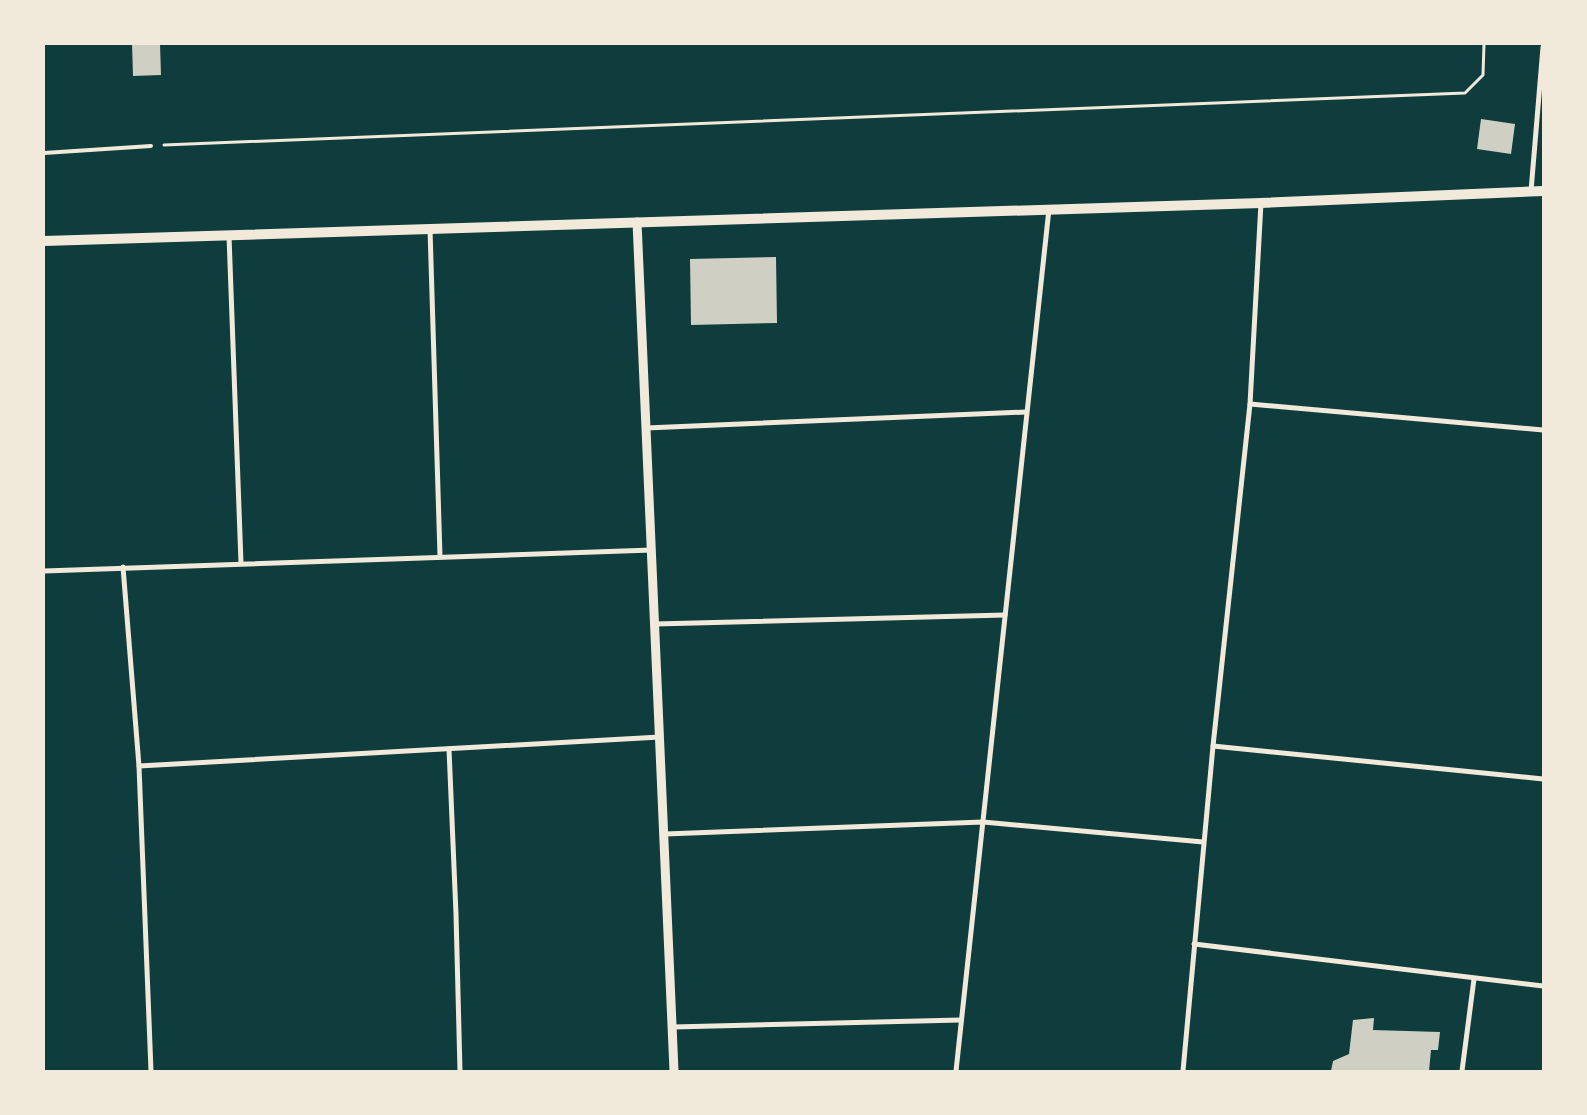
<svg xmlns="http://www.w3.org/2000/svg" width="1587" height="1115" font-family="'Roboto Serif',serif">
<rect width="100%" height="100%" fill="#0f3d3e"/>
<!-- building -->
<g fill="#cfcfc3">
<polygon points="132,44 160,44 161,75 133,76"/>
<polygon points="1481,119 1515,124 1511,154 1477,149"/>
<polygon points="776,257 777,323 691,325 690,259"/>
<polygon points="1374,1018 1373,1030 1440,1032 1438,1050 1431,1050 1429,1071 1331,1071 1333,1061 1349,1054 1353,1020"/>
</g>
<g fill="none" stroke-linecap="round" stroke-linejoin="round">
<!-- path -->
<polyline stroke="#f1e9da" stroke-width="3" points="164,145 1465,93 1483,75 1484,44"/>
<!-- service -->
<polyline stroke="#f1e9da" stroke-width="4" points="44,153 151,146"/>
<!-- minor -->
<g stroke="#f1e9da" stroke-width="5">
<polyline points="1531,191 1543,47"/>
<polyline points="430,229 440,556"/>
<polyline points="229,236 241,563"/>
<polyline points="1250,404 1543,430"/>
<polyline points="646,428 1026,412"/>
<polyline points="123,567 139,766 151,1071"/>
<polyline points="44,571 652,550"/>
<polyline points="655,624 1005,615"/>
<polyline points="1213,746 1543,779"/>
<polyline points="449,749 456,914 460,1071"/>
<polyline points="139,766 660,737"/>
<polyline points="665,834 983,822 1203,842"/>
<polyline points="1194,944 1543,986"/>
<polyline points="673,1027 961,1020"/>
<polyline points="956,1071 1049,209"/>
<polyline points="1183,1071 1213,746 1250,404 1261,203"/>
<polyline points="1462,1071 1474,979"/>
</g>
<!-- tertiary -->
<polyline stroke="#f1e9da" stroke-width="9" points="637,222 674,1071"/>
<!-- secondary -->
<polyline stroke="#f1e9da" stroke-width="10" points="44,241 1261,203 1543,191"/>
</g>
<!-- border -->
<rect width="1587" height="1115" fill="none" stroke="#f1e9da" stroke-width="90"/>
</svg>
